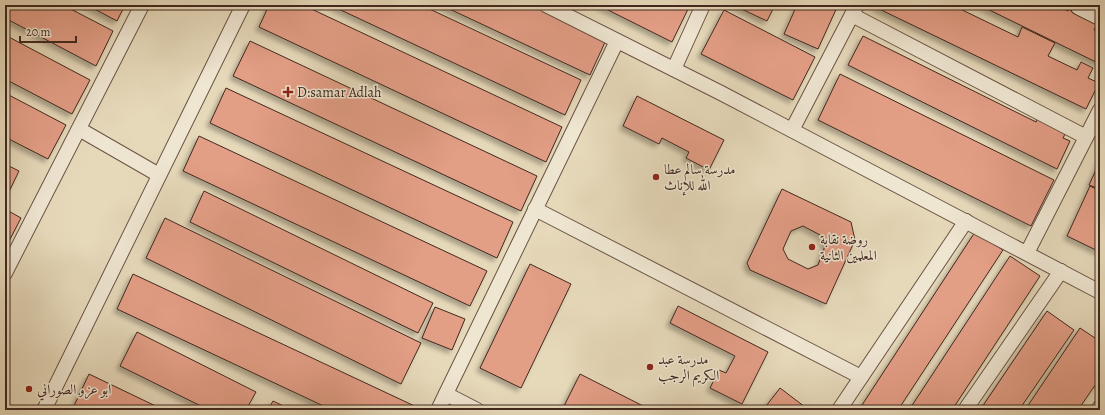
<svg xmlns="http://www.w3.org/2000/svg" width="1105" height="415" font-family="Alegreya,Amiri,serif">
<defs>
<filter id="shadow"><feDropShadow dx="-3.5" dy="3.5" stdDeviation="2" flood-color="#0004"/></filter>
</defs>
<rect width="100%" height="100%" fill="#e6d9ba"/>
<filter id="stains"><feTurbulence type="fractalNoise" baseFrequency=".005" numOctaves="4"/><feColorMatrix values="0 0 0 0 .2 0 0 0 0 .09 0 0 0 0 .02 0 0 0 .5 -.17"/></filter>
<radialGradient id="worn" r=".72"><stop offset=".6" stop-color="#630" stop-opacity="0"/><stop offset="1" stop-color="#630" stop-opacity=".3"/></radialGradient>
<!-- building -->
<g fill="#e39e86" stroke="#41281e" fill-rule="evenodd" filter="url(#shadow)">
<polygon points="5,5 63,5 113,31 96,66 5,18"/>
<polygon points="87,5 125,5 117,21"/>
<polygon points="269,5 303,5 562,127 546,162 259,27"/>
<polygon points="330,5 421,5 581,80 565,115"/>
<polygon points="441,5 532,5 606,40 590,75"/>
<polygon points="598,5 690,5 672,42"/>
<polygon points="735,5 775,5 767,21 735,6"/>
<polygon points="797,5 838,5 818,49 784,34"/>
<polygon points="876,5 952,5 1018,37 1022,27 1055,43 1048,56 1077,70 1081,62 1093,68 1088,78 1099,83 1086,109 875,7"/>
<polygon points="979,5 1056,5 1068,11 1071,5 1100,18 1094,30 1100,33 1100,64"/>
<polygon points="724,10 815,57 793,100 701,54"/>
<polygon points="5,35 90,80 72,114 5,79"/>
<polygon points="863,36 1036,122 1039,116 1067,130 1063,138 1070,141 1057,169 848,65"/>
<polygon points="250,41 537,176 521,211 233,76"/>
<polygon points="840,74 1054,180 1031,226 818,120"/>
<polygon points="226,88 513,222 497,258 210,123"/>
<polygon points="5,93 66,125 48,159 5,137"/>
<polygon points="637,96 724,140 709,170 686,158 689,152 662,138 659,144 623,126"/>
<polygon points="199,136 487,271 470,306 183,171"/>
<polygon points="1100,161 1100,189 1089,185"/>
<polygon points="5,164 19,171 6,198 5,198"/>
<polygon points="1090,186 1100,191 1100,252 1067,236"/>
<path d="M782 189 851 222 855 240 826 304 750 270 747 263ZM803 226 822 236 825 246 818 265 808 269 788 259 783 249 791 231Z"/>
<polygon points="204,191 433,303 418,333 190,222"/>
<polygon points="5,209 21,218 5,249"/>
<polygon points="165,218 421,343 401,384 146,258"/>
<polygon points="975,232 1003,250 898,410 870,410 862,405"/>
<polygon points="1010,256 1040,276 952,410 915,410 911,407"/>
<polygon points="530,264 571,284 521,388 480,368"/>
<polygon points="133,274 421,409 420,410 332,410 117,309"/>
<polygon points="678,306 768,352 742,404 710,388 719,370 726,373 735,356 670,323"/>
<polygon points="435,307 465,319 452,350 422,338"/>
<polygon points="1047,311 1074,330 1019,410 980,410"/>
<polygon points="1080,328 1098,340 1100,338 1100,378 1078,410 1025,410"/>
<polygon points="137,332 256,392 246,410 209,410 120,366"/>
<polygon points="89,374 164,410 78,410 73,408"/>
<polygon points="580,374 651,410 567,410 563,408"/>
<polygon points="780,388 809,410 763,410"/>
<polygon points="273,401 292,410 268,410"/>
</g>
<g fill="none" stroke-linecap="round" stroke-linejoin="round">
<defs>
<g id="street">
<polyline points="546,5 721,93 1100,292"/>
<polyline points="852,15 1086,137"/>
<polyline points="674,69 703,5"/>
<polyline points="79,129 159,175"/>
<polyline points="792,130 857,5"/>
<polyline points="535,209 861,377"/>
<polyline points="1027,253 1100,110"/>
<polyline points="5,273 142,5"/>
<polyline points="446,394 477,410"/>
<polyline points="44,410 243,5"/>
<polyline points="438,410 617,41"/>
<polyline points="839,410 966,221"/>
<polyline points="965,410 1061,271"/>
<polyline points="1098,410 1100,407"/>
</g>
<polyline id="secondary" points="1080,5 1100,15"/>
</defs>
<!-- street casing -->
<use href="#street" stroke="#6a5445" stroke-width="16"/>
<!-- secondary casing -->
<use href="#secondary" stroke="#41281e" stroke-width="22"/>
<!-- street -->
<use href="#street" stroke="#efe6d2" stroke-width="14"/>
<!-- secondary -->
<use href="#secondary" stroke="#efe6d2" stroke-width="20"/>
</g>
<!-- markers -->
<g fill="#8f2418" stroke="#efe6d2" stroke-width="1.5">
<path d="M286 86h4v4h4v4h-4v4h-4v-4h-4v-4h4z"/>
<circle cx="656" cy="177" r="4"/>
<circle cx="812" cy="247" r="4"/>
<circle cx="650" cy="367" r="4"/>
<circle cx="29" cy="389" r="4"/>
</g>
<g text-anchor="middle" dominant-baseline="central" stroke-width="3" stroke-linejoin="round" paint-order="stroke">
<!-- poi labels -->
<g font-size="14" fill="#41281e" stroke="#efe6d2" text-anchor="start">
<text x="297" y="92">D:samar Adlah</text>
<text x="664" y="169">مدرسة سالم عطا<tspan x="664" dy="16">الله للإناث</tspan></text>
<text x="820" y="239">روضة نقابة<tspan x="820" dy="16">المعلمين الثانية</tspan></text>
<text x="658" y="359">مدرسة عبد<tspan x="658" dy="16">الكريم الرجب</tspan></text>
<text x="37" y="389">ابو عزو الصوراني</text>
</g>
</g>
<!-- margin -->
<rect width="1105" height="415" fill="none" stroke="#e6d9ba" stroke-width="20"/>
<rect x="6" y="6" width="1093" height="403" fill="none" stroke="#41281e" stroke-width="2"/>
<rect x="10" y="10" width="1085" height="395" fill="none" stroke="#41281e"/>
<!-- scale -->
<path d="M20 36v6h56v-6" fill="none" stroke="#41281e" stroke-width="2"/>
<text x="26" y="36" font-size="12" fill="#41281e" stroke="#efe6d2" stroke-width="3" paint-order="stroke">20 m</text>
<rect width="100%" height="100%" filter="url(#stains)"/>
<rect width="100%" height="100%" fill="url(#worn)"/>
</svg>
